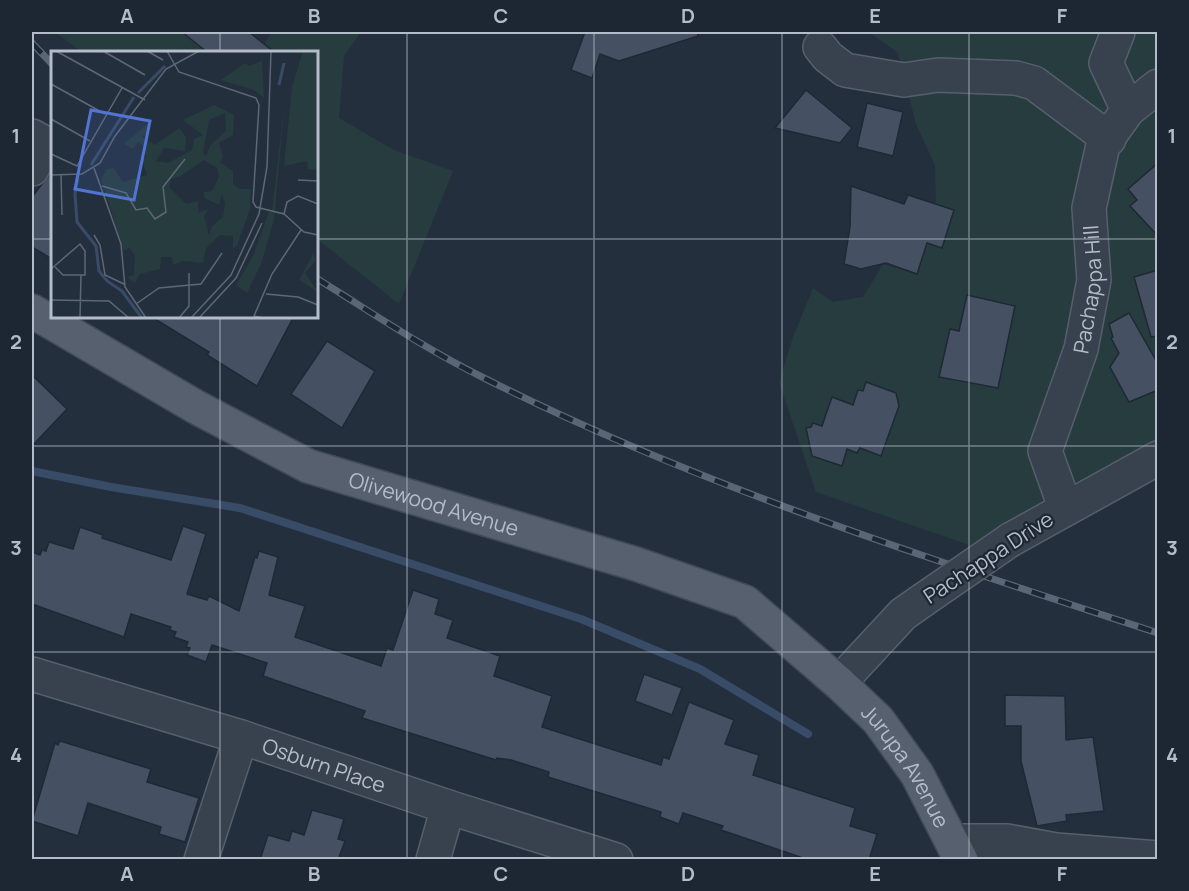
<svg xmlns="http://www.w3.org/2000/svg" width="1189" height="891" font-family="Manrope,sans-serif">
<rect width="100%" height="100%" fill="#242f3e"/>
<!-- green -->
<g fill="#263c3f">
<polygon points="55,32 182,32 207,52 82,52"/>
<polygon points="272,32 361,32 344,56 339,118 394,150 453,171 399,304 317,239 316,52 259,52"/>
<polygon points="869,32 1157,32 1157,443 975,547 816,492 779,382 793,337 813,288 833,302 863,297 883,264 917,274 927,243 942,248 954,211 936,204 935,165 916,124 898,53"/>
</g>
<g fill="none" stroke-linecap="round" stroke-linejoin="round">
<!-- stream -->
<polyline stroke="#394c67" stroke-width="8" points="32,471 111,487 240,508 581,619 700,669 808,734"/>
</g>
<!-- building -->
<g fill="#455162" stroke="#1f2835" stroke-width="1.5">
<polygon points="182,32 249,32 274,52 207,52"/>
<polygon points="585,32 697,32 698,36 619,61 600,54 592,78 571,70"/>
<polygon points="806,90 852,128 840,143 775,128"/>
<polygon points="867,103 903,112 893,156 857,147"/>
<polygon points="1158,163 1158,236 1130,206 1137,200 1128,189"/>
<polygon points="52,171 52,259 32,247 32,197"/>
<polygon points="851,186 904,204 908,195 954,210 942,248 927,243 917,274 886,263 861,269 844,264 850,227"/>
<polygon points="1158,270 1158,336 1151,337 1134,277"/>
<polygon points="967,295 1015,306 998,388 939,377 950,329 959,331"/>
<polygon points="1129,313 1158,364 1158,390 1129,402 1110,367 1119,353 1111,338 1113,337 1109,324"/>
<polygon points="150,316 294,316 257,386 207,355 209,352"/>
<polygon points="327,341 375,371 342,428 291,394"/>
<polygon points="32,375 67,409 32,446"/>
<polygon points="866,382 896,393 899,406 881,456 860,448 857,453 847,449 842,466 812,456 806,428 811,427 813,423 822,426 832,397 853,405 858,390 863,391"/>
<polygon points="183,526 206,534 187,594 207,600 209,596 239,611 255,557 257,558 259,551 278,557 269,595 305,606 295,637 381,666 387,648 393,650 413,590 439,599 435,614 453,620 447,638 500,656 494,676 552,696 542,727 661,765 663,757 669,759 689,702 734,720 725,744 759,755 753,775 855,808 850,826 877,834 869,860 809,860 721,830 723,826 683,813 679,824 660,817 661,812 548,777 549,772 511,760 497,758 496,760 362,718 365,711 263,676 267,663 212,645 206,662 187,655 190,648 186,647 188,642 174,637 176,632 170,630 171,627 131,614 124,637 32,604 32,552 40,555 42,550 46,551 49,542 73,549 80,527 103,535 102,538 171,560"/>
<polygon points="644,674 682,688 672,715 635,701"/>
<polygon points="1005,695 1065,696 1066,740 1093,737 1104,811 1066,815 1067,821 1037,826 1021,761 1021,726 1005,726"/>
<polygon points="60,741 151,769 147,782 199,798 185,842 159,834 161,827 88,803 78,836 32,821 55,743 58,745"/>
<polygon points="312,810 344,819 338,839 345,841 338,860 260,860 268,835 289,841 292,831 304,835"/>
</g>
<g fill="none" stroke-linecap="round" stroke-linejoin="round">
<defs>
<g id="minor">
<polyline points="1118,32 1106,63 1128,110"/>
<polyline points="820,47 828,57 845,70 904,80 938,75 1016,78 1034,83 1109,139"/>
<polyline points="32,136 46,144 32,169"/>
<path id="s1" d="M1065 507 1045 451 1081 349 1094 280 1089 208 1103 145 1128 110 1158 86"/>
<polyline points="1010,540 1158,458"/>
<path id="s2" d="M32 674 241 737 448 807 616 860"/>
<polyline points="839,683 903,614 923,600"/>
<polyline points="953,841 1007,841 1056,850 1158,858"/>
<polyline points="201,860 241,737"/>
<polyline points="433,860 448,807"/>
</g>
<g id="major">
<path id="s3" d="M32 311 196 407 308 466 636 564 745 602 839 683 878 720 917 774 961 860"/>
</g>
</defs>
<!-- minor casing -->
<use href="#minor" stroke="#565f6c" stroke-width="36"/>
<!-- major casing -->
<use href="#major" stroke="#414a57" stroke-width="36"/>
<!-- minor -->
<use href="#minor" stroke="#38414e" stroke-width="33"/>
<!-- major -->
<use href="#major" stroke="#56606e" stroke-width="33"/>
<defs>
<g id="rail">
<polyline points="32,43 52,64"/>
<path d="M316 278C371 312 425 349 482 377 697 486 929 558 1158 633"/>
</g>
</defs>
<!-- rail casing -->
<use href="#rail" stroke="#5a6575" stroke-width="7"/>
<!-- rail -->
<use href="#rail" stroke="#1d2633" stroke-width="4.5" stroke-dasharray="14" stroke-linecap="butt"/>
<defs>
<polyline id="minor-bridge" points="923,600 1010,540"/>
</defs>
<!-- minor-bridge casing -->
<use href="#minor-bridge" stroke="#565f6c" stroke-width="36" stroke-linecap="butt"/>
<!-- minor-bridge -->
<use href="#minor-bridge" stroke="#38414e" stroke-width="33"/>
</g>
<!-- grid -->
<path fill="none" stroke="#b4bcc9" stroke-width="1.5" stroke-opacity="0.55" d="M220 32V52M407 32V860M594 32V860M782 32V860M969 32V860M32 239H52M316 239H1158M220 316V860M32 446H1158M32 652H1158"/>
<g text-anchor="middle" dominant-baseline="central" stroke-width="4.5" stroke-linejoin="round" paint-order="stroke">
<!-- street labels -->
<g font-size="21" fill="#b4bcc9" stroke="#1d2633">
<text stroke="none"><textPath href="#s1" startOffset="228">Pachappa Hill</textPath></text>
<text stroke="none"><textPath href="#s3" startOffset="448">Olivewood Avenue</textPath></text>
<text transform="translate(988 557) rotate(-33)">Pachappa Drive</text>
<text stroke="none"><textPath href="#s2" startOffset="306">Osburn Place</textPath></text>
<text stroke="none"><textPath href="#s3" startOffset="1006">Jurupa Avenue</textPath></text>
</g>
</g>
<!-- overview -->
<g transform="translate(51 51)">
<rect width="267" height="267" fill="#242f3e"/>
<path d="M252 0H267V119L257 118 256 110 233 115 241 36ZM211 10 213 47 203 39 170 29 194 12 198 15ZM234 48 223 169 210 213 196 242 185 234 202 205 218 161H221ZM163 54 183 64 182 84 168 92 172 105 169 111 182 120V133L189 138H200L199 158 186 195 182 197V185L169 184 155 197 152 212 132 210 122 214 121 206H110L109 218 89 223 84 232 76 226 83 224 84 204 78 197 73 200 50 128 56 118 63 117 72 131 96 124 91 110 95 106 94 96 87 91 82 98 73 93 97 72 100 78 91 86 104 94 128 77 135 86 134 100 113 97 105 110 117 112 141 99 143 88 152 84 132 69ZM174 62 175 80 159 95 155 105 152 101 158 69ZM153 109 166 117 168 126 161 140 153 141V147L168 154 171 143 174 152 172 166 161 175 158 184 153 165 158 158 147 162V150L135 153 118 136 120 128 130 125ZM262 203 265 209 254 222 267 241 248 229Z" fill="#263c3f" fill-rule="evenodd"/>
<path fill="none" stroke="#394c67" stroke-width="3" d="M228 34 233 12M87 42 114 15M40 114 83 46M27 127 24 143 26 171 45 195 48 220 56 230 71 240 91 267"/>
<path fill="none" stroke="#5e6776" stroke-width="1.5" d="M5 0 94 49M52 0 94 24M96 0 112 9M116 0 128 21 205 47 208 54 202 151 205 156 233 163 253 181 267 184M0 33 54 63M0 68 39 90M0 103 26 115 71 37M43 117 70 193 74 236 95 267M0 124 31 123 49 112 64 85 115 18 148 0M10 124 11 164M247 129 267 130M51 135 75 142 85 159 96 157 104 168 115 161 112 136 134 108M233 163 236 151 247 145 267 153M43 184 49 194 54 224 73 233M0 218 29 193 34 200V224H12L4 216M215 243 247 246 267 254M0 249 58 250 78 267M85 253 108 237 150 233 171 202M29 267 30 224M128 267 138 255V222M140 267 180 224 208 163 216 116 220 0M148 267 185 227 211 172M213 267 203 265 221 223 250 179"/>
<path fill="#5274d3" fill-opacity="0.15" stroke="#5274d3" stroke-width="3" d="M40 59 99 70 83 149 24 138Z"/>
<rect width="267" height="267" fill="none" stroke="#b4bcc9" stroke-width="3"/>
</g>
<!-- border -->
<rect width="1189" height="891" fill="none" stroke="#1d2633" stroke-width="66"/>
<rect x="33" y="33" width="1123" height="825" fill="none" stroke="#b4bcc9" stroke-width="2"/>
<g font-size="20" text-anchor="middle" font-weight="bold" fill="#b4bcc9">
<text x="127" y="23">A</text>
<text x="314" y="23">B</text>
<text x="501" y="23">C</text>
<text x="688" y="23">D</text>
<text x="875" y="23">E</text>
<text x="1062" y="23">F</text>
<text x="16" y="143">1</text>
<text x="1172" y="143">1</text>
<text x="16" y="349">2</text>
<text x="1172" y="349">2</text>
<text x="16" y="555">3</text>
<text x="1172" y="555">3</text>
<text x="16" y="762">4</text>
<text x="1172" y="762">4</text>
<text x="127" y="881">A</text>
<text x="314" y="881">B</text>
<text x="501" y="881">C</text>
<text x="688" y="881">D</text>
<text x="875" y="881">E</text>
<text x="1062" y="881">F</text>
</g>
</svg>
